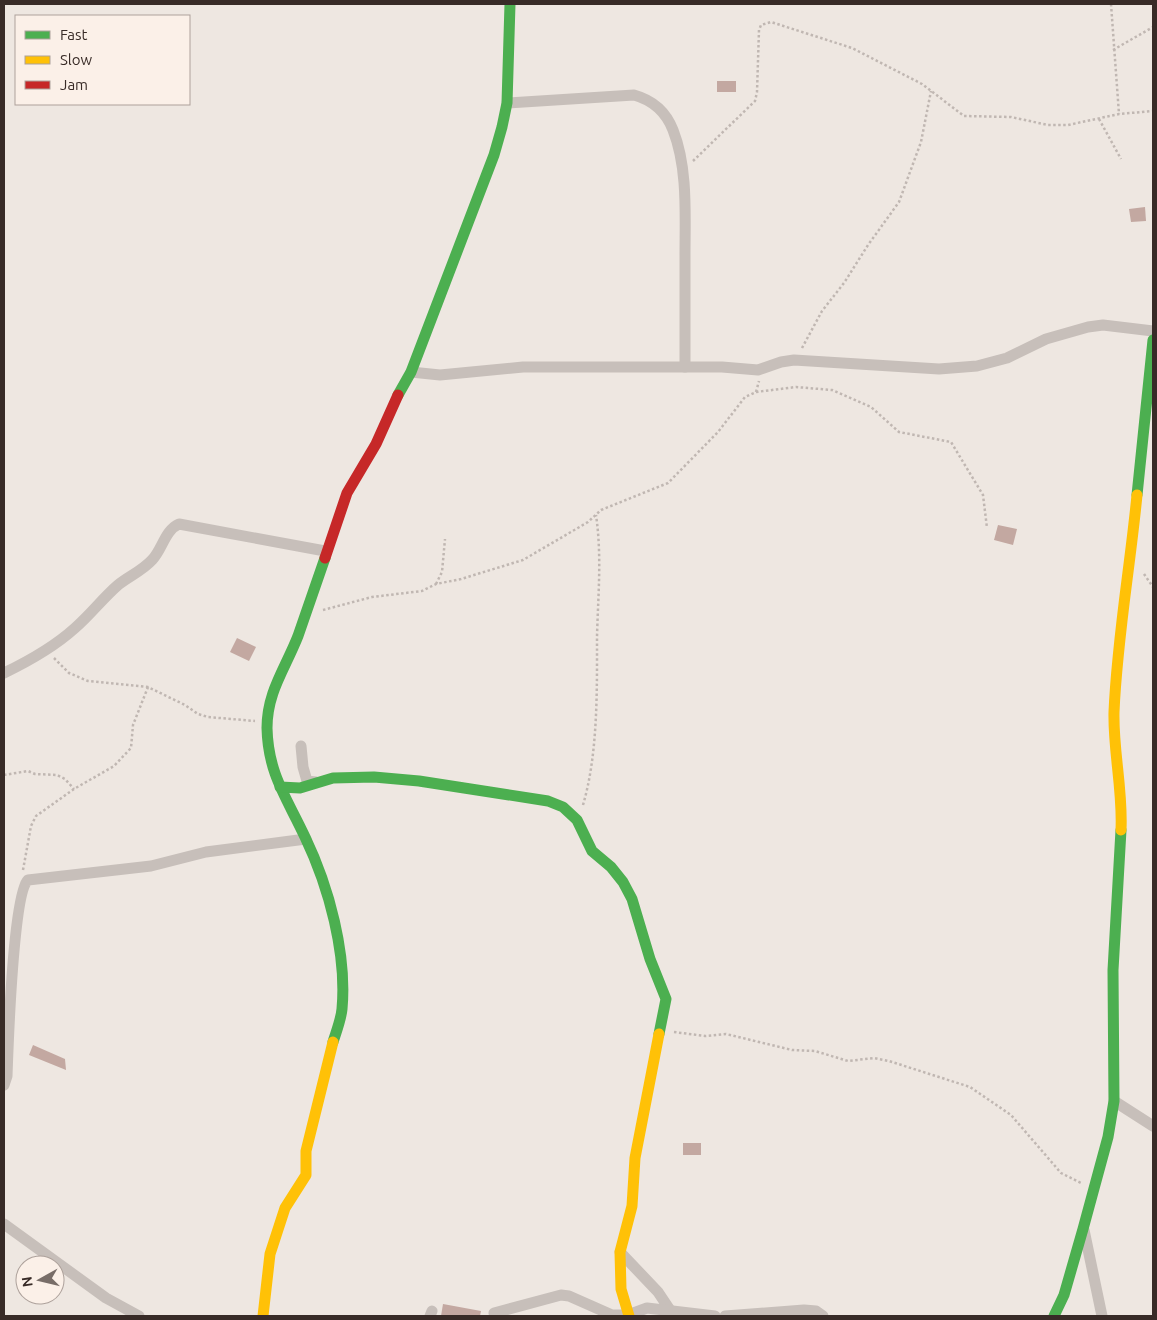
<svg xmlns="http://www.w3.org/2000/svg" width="1157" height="1320" font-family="Ubuntu,sans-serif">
<rect width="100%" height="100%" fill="#eee7e1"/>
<!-- building -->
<g fill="#c3a8a1">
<rect x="717" y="81" width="19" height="11"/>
<polygon points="1145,207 1146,221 1131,222 1129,209"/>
<polygon points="998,525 1017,529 1013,545 994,540"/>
<polygon points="237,638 256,647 249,661 230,652"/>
<polygon points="33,1045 65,1059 66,1070 29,1055"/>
<rect x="683" y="1143" width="18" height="12"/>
<polygon points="443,1304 481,1311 480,1316 441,1316"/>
</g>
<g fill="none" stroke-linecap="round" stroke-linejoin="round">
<!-- path -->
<g stroke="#c0b7b2" stroke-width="2.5" stroke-dasharray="2.5 2.5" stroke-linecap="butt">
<polyline points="1111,4 1119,114"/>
<polyline points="1113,50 1153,27"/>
<polyline points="1099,119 1121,159"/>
<polyline points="693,161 755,101 757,92 759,30 761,25 771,22 852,48 922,84 964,116 1011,117 1048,125 1068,125 1119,114 1153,111"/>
<polyline points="802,348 822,311 844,283 868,245 899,202 921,142 931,91"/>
<polyline points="756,392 796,387 832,390 871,407 899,432 951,442 983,495 987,528"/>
<polyline points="1144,574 1153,587"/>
<polyline points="436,584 442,572 445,539"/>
<polyline points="323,610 372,597 422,591 436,584 461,579 523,560 588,522 601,510 668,483 718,432 745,397 756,392 759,381"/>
<polyline points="54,658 69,673 88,681 148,687 185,705 198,714 208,717 255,721"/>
<polyline points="4,775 28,771 35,774 57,775 65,779 74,789"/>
<path d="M583 805C598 754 597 691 597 637 598 596 602 556 596 515"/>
<polyline points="23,870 31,826 36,816 74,789 114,766 131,748 133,725 148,687"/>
<polyline points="674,1032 705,1036 726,1034 792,1050 815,1051 848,1061 874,1058 889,1061 970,1087 1011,1115 1061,1173 1081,1183"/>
</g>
<!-- street -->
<g stroke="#c7bfba" stroke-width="11">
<path d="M507 103 634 95C652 100 666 112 673 130 688 168 685 215 685 255 685 292 685 330 685 367"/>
<polyline points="411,372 440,375 523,367 722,367 758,370 781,362 794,360 939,369 977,366 1007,358 1046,339 1088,327 1103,325 1153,331"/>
<path d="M4 673C29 661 54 647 75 628 90 615 103 598 118 585 129 576 142 571 152 560 162 550 165 530 179 524L325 551"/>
<polyline points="301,746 303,767 307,781 316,782"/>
<path d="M4 1085 7 1076C8 1048 13 893 28 880L151 866 206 852 306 839"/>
<polyline points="1114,1101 1153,1126"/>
<polyline points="4,1224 106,1298 139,1316"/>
<polyline points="1084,1230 1102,1316"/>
<polyline points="620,1252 658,1292 672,1313"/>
<polyline points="494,1313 561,1295 569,1296 612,1315 628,1315 647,1308 715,1316"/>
<polyline points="430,1316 432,1311"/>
<polyline points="725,1316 804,1310 816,1311 823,1316"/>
</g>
<!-- fast -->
<g stroke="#4caf50" stroke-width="11">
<polyline points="398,395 411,372 494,155 502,127 507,103 510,4"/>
<polyline points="1137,495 1153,340"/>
<path d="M325 558C316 584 307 610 298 636 285 669 267 692 267 728 268 774 287 798 305 837 329 887 347 954 342 1009 341 1020 336 1032 333 1042"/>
<polyline points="280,787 300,788 333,778 374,777 419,781 548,801 563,807 577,820 592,851 611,867 623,882 632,899 650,959 666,999 659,1034"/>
<polyline points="1054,1316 1064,1295 1083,1229 1108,1137 1114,1101 1113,970 1121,830"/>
</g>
<!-- slow -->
<g stroke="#ffc107" stroke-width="11">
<path d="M1121 830C1123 790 1113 751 1114 712 1117 639 1130 568 1137 495"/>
<polyline points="263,1316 270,1254 285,1208 306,1175 306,1151 333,1042"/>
<polyline points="629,1316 621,1289 620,1252 632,1206 635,1158 659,1034"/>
</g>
<!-- jam -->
<polyline stroke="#c62828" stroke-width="11" points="325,558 347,493 376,444 398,395"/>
</g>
<!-- border -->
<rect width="1157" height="1320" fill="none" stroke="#382b27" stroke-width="10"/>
<!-- legend -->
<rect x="15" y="15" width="175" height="90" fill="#fbf0e8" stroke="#ada19b"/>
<rect x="25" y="31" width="25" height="8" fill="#4caf50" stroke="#ada19b"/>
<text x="60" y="40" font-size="15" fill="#382b27">Fast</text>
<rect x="25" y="56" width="25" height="8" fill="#ffc107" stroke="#ada19b"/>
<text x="60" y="65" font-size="15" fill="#382b27">Slow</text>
<rect x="25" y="81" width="25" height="8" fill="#c62828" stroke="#ada19b"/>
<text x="60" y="90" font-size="15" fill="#382b27">Jam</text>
<!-- north arrow -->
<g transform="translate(40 1280) rotate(262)"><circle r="24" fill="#fbf0e8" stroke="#ada19b"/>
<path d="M0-4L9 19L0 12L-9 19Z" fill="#786d68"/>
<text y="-8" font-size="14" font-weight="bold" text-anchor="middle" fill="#382b27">N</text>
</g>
</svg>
